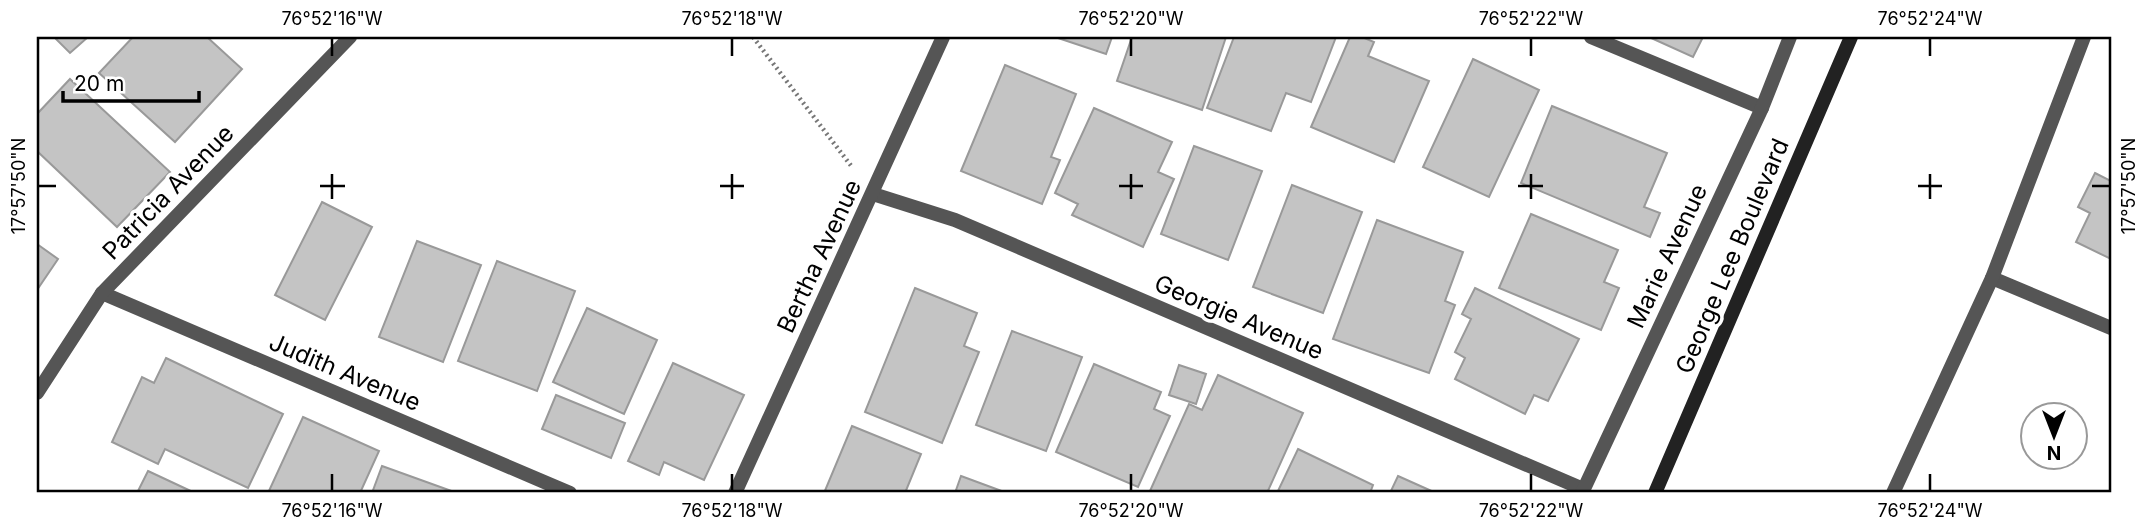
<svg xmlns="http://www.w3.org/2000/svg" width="2148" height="530" font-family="Inter,sans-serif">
<rect width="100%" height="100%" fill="#fff"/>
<!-- building -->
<g fill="#c4c4c4" stroke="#999" stroke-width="2">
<polygon points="54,37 88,37 70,53"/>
<polygon points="133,37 207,37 242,69 175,142 99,73"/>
<polygon points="1055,37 1112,37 1106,54"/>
<polygon points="1132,37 1226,37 1202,110 1117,81"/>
<polygon points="1234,37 1336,37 1311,102 1286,93 1271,131 1207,108"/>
<polygon points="1350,37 1362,37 1374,42 1368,56 1429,81 1394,162 1311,127"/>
<polygon points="1649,37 1703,37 1693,57"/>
<polygon points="1473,59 1539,90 1489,197 1423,167"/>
<polygon points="1005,65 1076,94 1051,157 1060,160 1042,204 961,171"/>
<polygon points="70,79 170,172 117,227 37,151 37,114"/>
<polygon points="1552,106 1667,153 1644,207 1660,213 1650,237 1521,183"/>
<polygon points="1094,108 1172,142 1158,172 1174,179 1143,247 1072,215 1078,204 1055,193"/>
<polygon points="1194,146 1262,171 1228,260 1161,234"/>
<polygon points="2095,173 2111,181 2111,259 2076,242 2090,213 2078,207"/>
<polygon points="1292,185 1362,212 1323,313 1253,287"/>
<polygon points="322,202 372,227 325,320 275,295"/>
<polygon points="1531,214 1618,250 1604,282 1619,288 1601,330 1499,288"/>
<polygon points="1377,220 1463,252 1445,301 1455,305 1429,373 1333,339"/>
<polygon points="417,241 481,265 443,362 379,337"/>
<polygon points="37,244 58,259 37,290"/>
<polygon points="497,261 575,291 537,391 458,361"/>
<polygon points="915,288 977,313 964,346 979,352 942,443 865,412"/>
<polygon points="1475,288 1579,339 1548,401 1534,395 1525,414 1455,379 1465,358 1455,352 1471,319 1462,314"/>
<polygon points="587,308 657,340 624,414 553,382"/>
<polygon points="1012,331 1082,357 1046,451 976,425"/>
<polygon points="166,358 283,414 248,488 165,449 158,464 112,442 142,377 154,383"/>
<polygon points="673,363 744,395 704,480 664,462 659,475 628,461"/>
<polygon points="1094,364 1161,392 1154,409 1170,416 1138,487 1056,452"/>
<polygon points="1179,365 1206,374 1196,404 1169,395"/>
<polygon points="1218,375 1303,413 1267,493 1156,493 1150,491 1189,404 1202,410"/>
<polygon points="556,395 625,423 611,458 542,429"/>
<polygon points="303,417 379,451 360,493 268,493"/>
<polygon points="852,426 921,454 905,493 824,493"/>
<polygon points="1298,449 1373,485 1370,493 1277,493"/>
<polygon points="382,466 457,493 372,493"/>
<polygon points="148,471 195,493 137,493"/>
<polygon points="961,476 1007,493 955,493"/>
<polygon points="1398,476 1436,493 1390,493"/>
</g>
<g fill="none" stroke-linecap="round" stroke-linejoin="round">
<!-- path -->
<polyline stroke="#777" stroke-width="4.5" stroke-dasharray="2 3.5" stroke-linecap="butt" points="753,37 852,167"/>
<!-- minor -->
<g stroke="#555" stroke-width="14">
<polyline points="1591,37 1762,108"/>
<polyline points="873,194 955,220 1583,489"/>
<polyline points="1992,278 2111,328"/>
<polyline points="102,293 570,493"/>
<polyline points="37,393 102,293 350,37"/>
<polyline points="735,493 943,37"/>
<polyline points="1582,493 1762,108 1790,37"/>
<polyline points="1893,493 1992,278 2084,37"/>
</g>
<!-- secondary -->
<polyline stroke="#222" stroke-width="14" points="1655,493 1851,37"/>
</g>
<!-- ticks -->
<path fill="none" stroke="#000" stroke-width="2.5" d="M332 38V56M732 38V56M1131 38V56M1531 38V56M1930 38V56M332 174V199M732 174V199M1131 174V199M1531 174V199M1930 174V199M38 186H56M320 186H345M720 186H744M1119 186H1143M1518 186H1543M1918 186H1942M2092 186H2110M332 474V491M732 474V491M1131 474V491M1531 474V491M1930 474V491"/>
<g text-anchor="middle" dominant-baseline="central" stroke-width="7" stroke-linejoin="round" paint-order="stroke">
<!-- street labels -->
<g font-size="24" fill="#000" stroke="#fff">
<text transform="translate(168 192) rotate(-46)">Patricia Avenue</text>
<text transform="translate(819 256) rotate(-65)">Bertha Avenue</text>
<text transform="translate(1667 256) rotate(-65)">Marie Avenue</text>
<text transform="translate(1732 256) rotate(-67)">George Lee Boulevard</text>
<text transform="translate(1239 317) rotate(23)">Georgie Avenue</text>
<text transform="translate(345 372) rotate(23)">Judith Avenue</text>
</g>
</g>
<!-- border -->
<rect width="2148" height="530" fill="none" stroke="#ffffff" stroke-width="77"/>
<!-- north arrow -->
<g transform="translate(2054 436) rotate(180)"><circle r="33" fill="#ffffff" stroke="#999999" stroke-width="2"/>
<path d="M0-5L12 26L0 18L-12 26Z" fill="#000000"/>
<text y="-10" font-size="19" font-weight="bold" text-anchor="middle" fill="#000000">N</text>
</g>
<!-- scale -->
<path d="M63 91v10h136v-10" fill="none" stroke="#000000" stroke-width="3.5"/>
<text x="74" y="91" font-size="21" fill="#000000" stroke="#ffffff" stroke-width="5" paint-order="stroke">20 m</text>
<rect x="38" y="38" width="2072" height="453" fill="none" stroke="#000" stroke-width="2.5"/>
<g font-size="18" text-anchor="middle" fill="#000">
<text x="332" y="25">76°52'16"W</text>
<text x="732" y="25">76°52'18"W</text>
<text x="1131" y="25">76°52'20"W</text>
<text x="1531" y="25">76°52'22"W</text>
<text x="1930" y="25">76°52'24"W</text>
<text transform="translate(2129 186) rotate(-90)" y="6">17°57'50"N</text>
<text transform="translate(19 186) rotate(-90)" y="6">17°57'50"N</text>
<text x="332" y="517">76°52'16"W</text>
<text x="732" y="517">76°52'18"W</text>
<text x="1131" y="517">76°52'20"W</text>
<text x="1531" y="517">76°52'22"W</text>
<text x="1930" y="517">76°52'24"W</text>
</g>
</svg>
